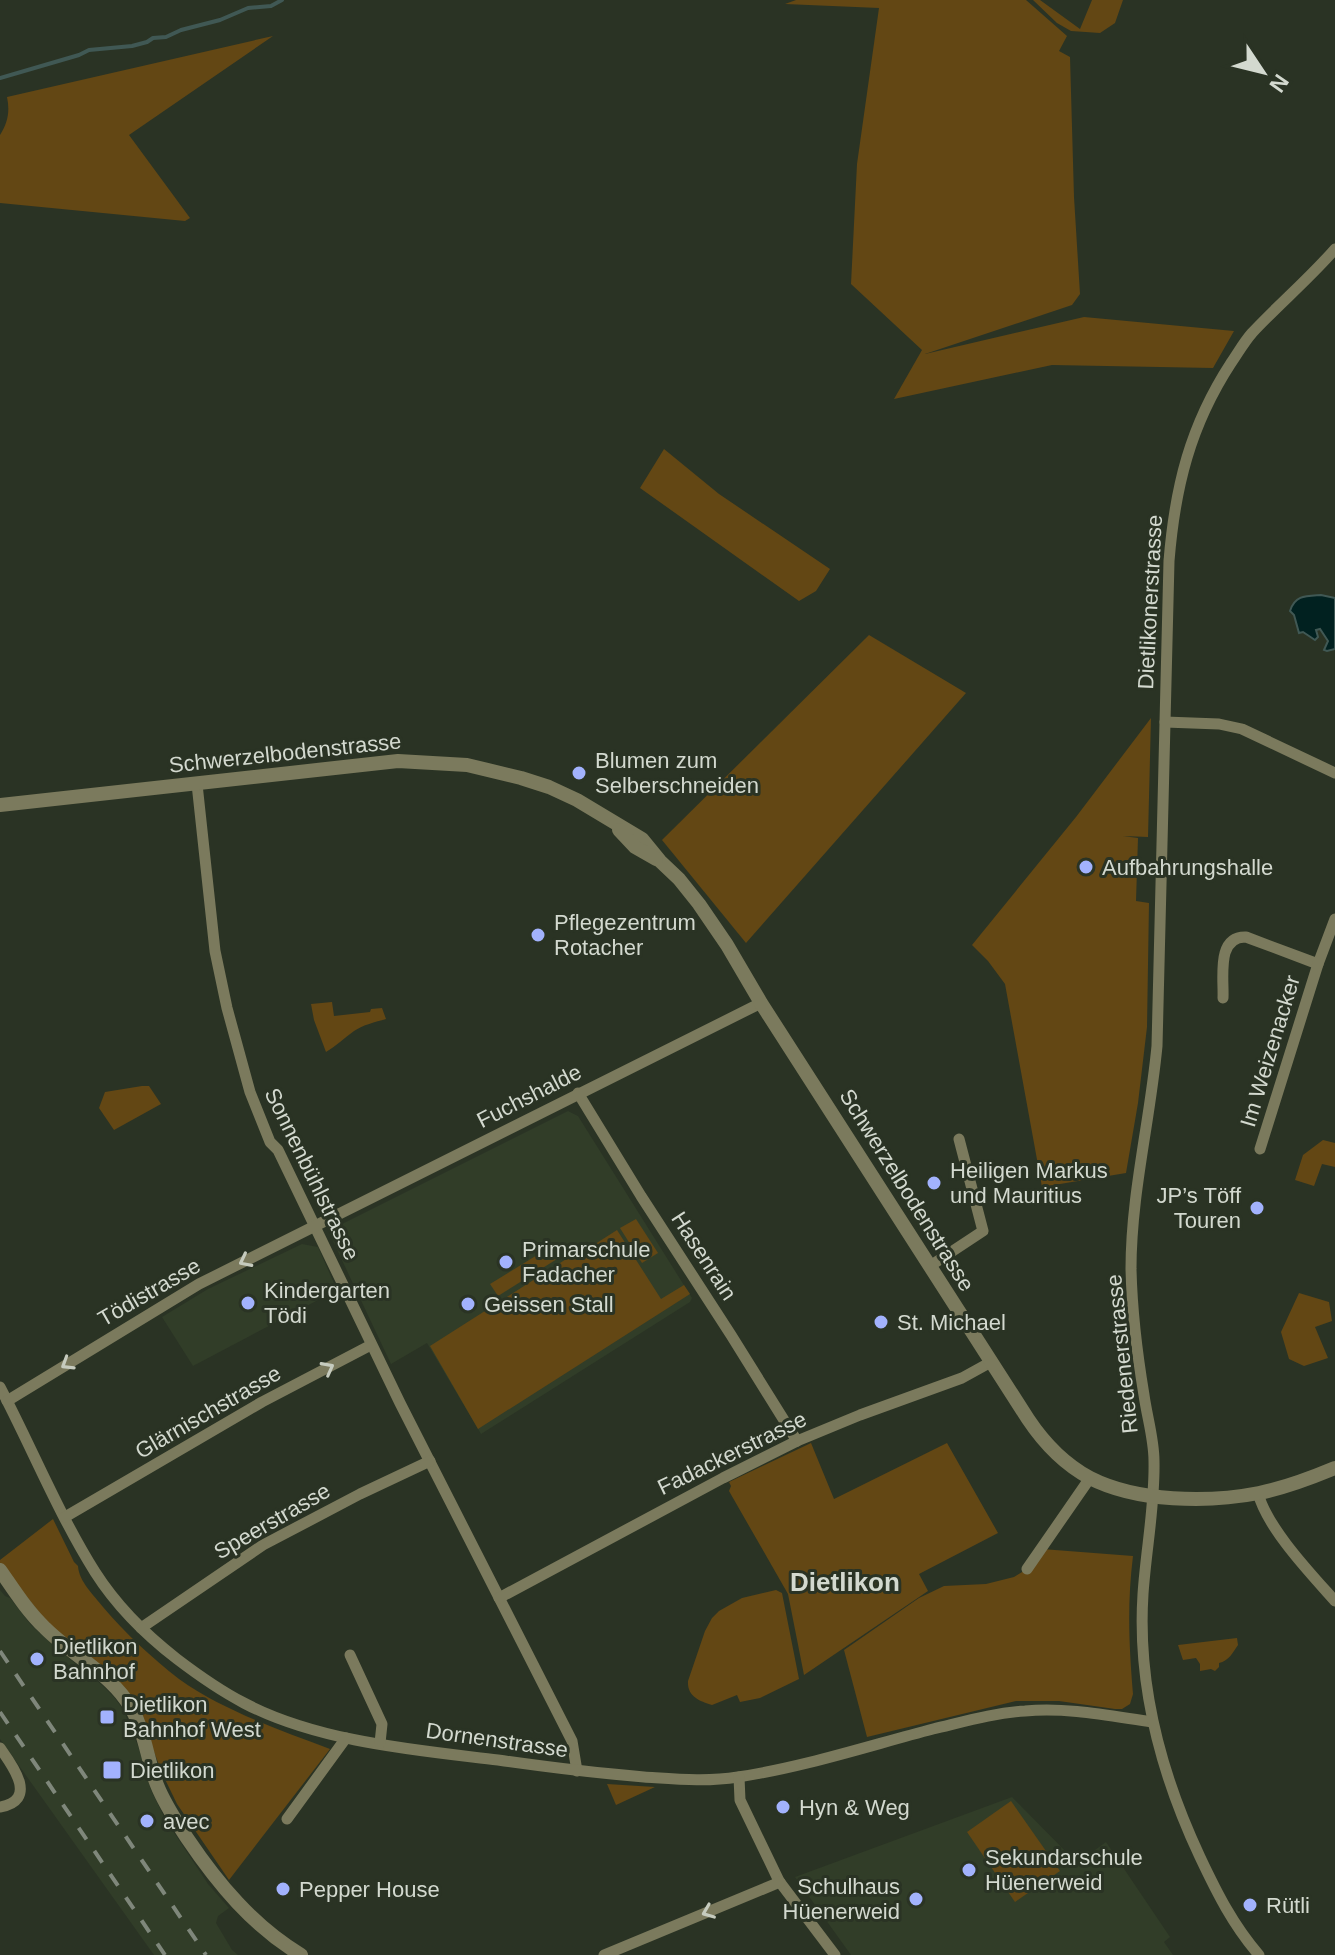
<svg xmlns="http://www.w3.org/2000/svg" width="1335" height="1955" font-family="Arial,sans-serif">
<rect width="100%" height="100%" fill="#2a3324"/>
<!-- built -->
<g fill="#313d28">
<polygon points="568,1111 578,1116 692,1298 690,1302 481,1434 427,1343 391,1364 332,1239 338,1226"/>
<polygon points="302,1244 318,1247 337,1290 193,1366 162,1317 208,1289"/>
<polygon points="0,1590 5,1596 10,1598 31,1625 55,1647 102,1685 114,1697 124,1711 138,1746 151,1790 165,1819 208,1884 229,1908 218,1916 216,1923 232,1950 238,1955 154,1955 0,1739"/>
<polygon points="1012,1797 1077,1863 1106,1842 1170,1937 1164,1942 1173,1955 851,1955 795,1877"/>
</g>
<!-- green -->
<g fill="#634714">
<polygon points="796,0 1026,0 1067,36 1059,51 1070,57 1074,197 1080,294 1072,305 925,354 1084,317 1234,331 1213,368 1052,365 894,399 922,350 851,284 857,164 879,8 785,4"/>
<polygon points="1033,0 1040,0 1080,29 1092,0 1123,0 1115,23 1100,33 1071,31 1057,23"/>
<path d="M273 36 129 135 190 218 185 221 0 203V135C8 123 10 111 7 97Z"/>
<polygon points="664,449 719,494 830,569 816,591 799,601 640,488"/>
<polygon points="869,635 966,693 746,943 662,840"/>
<polygon points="1151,718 1148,837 1123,836 1138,838 1136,901 1149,903 1147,1027 1138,1103 1126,1173 1042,1187 1005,984 988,961 972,945 1076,817"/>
<path d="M332 1002 334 1016 370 1012 371 1009 382 1008 386 1019C375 1022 363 1025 354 1031 344 1038 336 1046 326 1052L314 1020 311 1004Z"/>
<polygon points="142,1086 149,1086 161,1104 114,1130 99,1108 105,1092"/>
<polygon points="1323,1140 1335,1143 1335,1167 1322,1164 1314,1186 1295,1180 1303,1155"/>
<polygon points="636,1219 658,1253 642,1263 620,1228"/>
<polygon points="617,1230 661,1299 684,1285 690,1294 478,1429 430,1346 571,1256 572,1257 578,1255"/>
<polygon points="547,1249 552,1251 557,1259 498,1296 490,1284"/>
<polygon points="1299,1293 1329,1302 1332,1321 1315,1327 1328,1358 1304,1366 1289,1359 1281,1332"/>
<polygon points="811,1443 834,1499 947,1443 998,1533 919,1574 928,1591 804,1675 788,1594 729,1491 731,1486 729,1482"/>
<path d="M53 1519 74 1562 78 1566C79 1582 94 1595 103 1607 125 1633 152 1658 179 1679 224 1711 278 1729 330 1749L229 1880 177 1804 162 1773 139 1712 49 1625 0 1563V1560Z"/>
<path d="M1042 1549 1133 1556C1127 1605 1129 1645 1133 1694L1130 1704 1122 1709H1115L1059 1701H1016L867 1737 844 1650 919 1598 944 1586 986 1584 1014 1577 1027 1569Z"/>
<path d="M776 1590 782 1593 799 1679 760 1698 740 1702 737 1695 712 1705C699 1701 687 1696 688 1681L705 1631 712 1618 719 1611 742 1598Z"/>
<path d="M1237 1638 1238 1645C1233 1652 1229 1661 1219 1663V1667L1215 1671 1211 1669 1200 1671V1664L1196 1658 1183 1660 1178 1645Z"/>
<polygon points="607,1784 655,1787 616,1805"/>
<polygon points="1011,1801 1060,1871 1015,1902 967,1832"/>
</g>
<!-- water -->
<path fill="#012120" stroke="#405854" stroke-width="2" d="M1321 595 1335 598V649L1327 651 1324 650 1328 641 1320 629 1316 630 1318 637 1315 640 1303 632 1299 633 1294 615 1290 611C1295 595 1306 596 1321 595Z"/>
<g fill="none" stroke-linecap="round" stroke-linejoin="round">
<!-- stream -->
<polyline stroke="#405854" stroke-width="4" points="0,78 79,55 89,50 132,46 147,42 153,38 166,37 181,30 220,20 248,8 271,6 282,0"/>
<!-- minor -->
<g stroke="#7b7a5d" stroke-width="11">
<polyline points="1165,722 1219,724 1242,729 1335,773"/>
<polyline points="197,784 215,951 227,1008 250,1092 270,1142 278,1150 400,1403 572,1741 577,1771"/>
<path d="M1223 998C1224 978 1216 936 1246 937L1318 964"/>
<polyline points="578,1093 641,1196 731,1335 797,1441"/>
<polyline points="1260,1149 1318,964 1335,919"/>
<polyline points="930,1266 983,1231 959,1139"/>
<path d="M0 1387C32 1448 58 1513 95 1572 116 1605 146 1635 177 1659 198 1675 221 1691 244 1703 318 1742 416 1750 498 1760 547 1767 595 1773 644 1777 676 1779 706 1782 738 1777 804 1767 868 1746 933 1729 963 1722 994 1713 1025 1711 1067 1707 1110 1716 1152 1722"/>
<polyline points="7,1401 199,1284 761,1003"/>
<path d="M1258 1493C1267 1528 1311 1574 1335 1601"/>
<polyline points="65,1517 262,1402 371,1345"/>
<polyline points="1027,1569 1090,1478"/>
<polyline points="499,1598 723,1478 797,1441 860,1415 962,1378 991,1362"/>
<polyline points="141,1628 263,1545 360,1494 430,1461"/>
<polyline points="350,1655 382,1724 380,1743"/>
<path d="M0 1748C12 1765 39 1800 0 1807"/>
<polyline points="739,1777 740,1800 779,1881 835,1955"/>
<polyline points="287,1819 346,1738"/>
<polyline points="604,1955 780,1882"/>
<path d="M1259 1955C1233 1925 1217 1893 1200 1857 1161 1774 1137 1687 1143 1594 1146 1549 1155 1506 1154 1461 1154 1439 1147 1417 1144 1395 1137 1353 1132 1311 1131 1269 1131 1194 1150 1121 1157 1046L1169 561C1175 487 1190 426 1231 363 1238 353 1244 342 1252 333 1279 304 1309 279 1335 249"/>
</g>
<!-- tertiary -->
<g stroke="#7b7a5d" stroke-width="14">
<path d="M0 805 398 761 467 765 521 778 549 787 577 800 642 839 660 861 679 879 699 904 727 945 761 1003 1028 1419C1044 1443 1064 1464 1090 1478 1137 1502 1208 1503 1259 1493 1285 1488 1311 1478 1335 1468"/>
<polyline points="619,830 635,847 656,859"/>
<path d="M0 1570C14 1590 27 1611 45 1628 71 1654 104 1670 126 1700 145 1726 146 1757 157 1785 165 1805 176 1821 187 1838 218 1884 253 1926 301 1955"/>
</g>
<!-- rail -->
<g stroke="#7f877b" stroke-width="4" stroke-dasharray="14 14" stroke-linecap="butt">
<polyline points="0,1651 206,1955"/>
<polyline points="0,1712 165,1955"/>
</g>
</g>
<!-- one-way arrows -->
<defs><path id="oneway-chevron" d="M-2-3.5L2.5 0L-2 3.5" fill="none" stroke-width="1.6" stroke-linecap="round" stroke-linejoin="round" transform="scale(2)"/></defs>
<g stroke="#c6cbbe">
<use href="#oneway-chevron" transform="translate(245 1261) rotate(153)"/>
<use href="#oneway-chevron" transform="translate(67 1364) rotate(148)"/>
<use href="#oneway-chevron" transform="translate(328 1368) rotate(-28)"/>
<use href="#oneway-chevron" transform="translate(708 1912) rotate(158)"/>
</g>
<!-- markers -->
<g fill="#a2b2fd" stroke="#2a3324" stroke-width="3">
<circle cx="579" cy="773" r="8"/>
<circle cx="1086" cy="867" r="8"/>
<circle cx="538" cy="935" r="8"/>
<circle cx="934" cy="1183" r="8"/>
<circle cx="1257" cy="1208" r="8"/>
<circle cx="506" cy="1262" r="8"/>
<circle cx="248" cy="1303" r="8"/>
<circle cx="468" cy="1304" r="8"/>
<circle cx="881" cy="1322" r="8"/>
<circle cx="37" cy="1659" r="8"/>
<rect x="99" y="1709" width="16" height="16" rx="4"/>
<rect x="102" y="1760" width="20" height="20" rx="4"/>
<circle cx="783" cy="1807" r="8"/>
<circle cx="147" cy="1821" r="8"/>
<circle cx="969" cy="1870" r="8"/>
<circle cx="283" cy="1889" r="8"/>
<circle cx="916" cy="1899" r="8"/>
<circle cx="1250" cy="1905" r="8"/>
</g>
<g text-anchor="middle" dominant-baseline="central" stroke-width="6" stroke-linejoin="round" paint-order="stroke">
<!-- street labels -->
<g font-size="22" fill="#d3d9cf" stroke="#2a3324">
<text transform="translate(1150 602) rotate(-87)">Dietlikonerstrasse</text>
<text transform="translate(285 753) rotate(-6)">Schwerzelbodenstrasse</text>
<text transform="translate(1270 1051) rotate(-73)">Im Weizenacker</text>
<text transform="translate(529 1096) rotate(-27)">Fuchshalde</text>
<text transform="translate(312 1174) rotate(64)">Sonnenbühlstrasse</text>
<text transform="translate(907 1190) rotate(58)">Schwerzelbodenstrasse</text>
<text transform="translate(704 1256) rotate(57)">Hasenrain</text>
<text transform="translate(149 1292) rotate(-30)">Tödistrasse</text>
<text transform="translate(1122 1354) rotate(-96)">Riedenerstrasse</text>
<text transform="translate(208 1412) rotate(-30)">Glärnischstrasse</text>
<text transform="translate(732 1453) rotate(-26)">Fadackerstrasse</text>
<text transform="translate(272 1521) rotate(-30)">Speerstrasse</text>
<text transform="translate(497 1740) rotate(8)">Dornenstrasse</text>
</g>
<!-- poi labels -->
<g font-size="22" fill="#d3d9cf" stroke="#2a3324" text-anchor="start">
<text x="595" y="760">Blumen zum<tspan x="595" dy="25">Selberschneiden</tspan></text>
<text x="1102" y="867">Aufbahrungshalle</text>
<text x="554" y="922">Pflegezentrum<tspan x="554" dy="25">Rotacher</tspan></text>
<text x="950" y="1170">Heiligen Markus<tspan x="950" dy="25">und Mauritius</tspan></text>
<text x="1241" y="1195" text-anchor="end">JP’s Töff<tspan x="1241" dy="25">Touren</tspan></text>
<text x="522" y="1249">Primarschule<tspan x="522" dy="25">Fadacher</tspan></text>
<text x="264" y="1290">Kindergarten<tspan x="264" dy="25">Tödi</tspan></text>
<text x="484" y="1304">Geissen Stall</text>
<text x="897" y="1322">St. Michael</text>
<text x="53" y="1646">Dietlikon<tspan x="53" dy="25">Bahnhof</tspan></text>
<text x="123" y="1704">Dietlikon<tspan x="123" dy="25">Bahnhof West</tspan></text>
<text x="130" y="1770">Dietlikon</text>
<text x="799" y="1807">Hyn &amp; Weg</text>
<text x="163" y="1821">avec</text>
<text x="985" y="1857">Sekundarschule<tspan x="985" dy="25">Hüenerweid</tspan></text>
<text x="900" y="1886" text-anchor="end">Schulhaus<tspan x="900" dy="25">Hüenerweid</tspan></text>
<text x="299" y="1889">Pepper House</text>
<text x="1266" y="1905">Rütli</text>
</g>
<!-- quarter labels -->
<g font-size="26" font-weight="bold" fill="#d3d9cf" stroke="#2a3324">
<text x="845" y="1582">Dietlikon</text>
</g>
</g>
<!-- north arrow -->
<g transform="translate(1263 72) rotate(125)" stroke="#2a3324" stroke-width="6" paint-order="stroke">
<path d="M0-6L14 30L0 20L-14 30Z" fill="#d3d9cf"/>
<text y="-12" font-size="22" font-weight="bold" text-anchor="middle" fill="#d3d9cf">N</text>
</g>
</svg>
